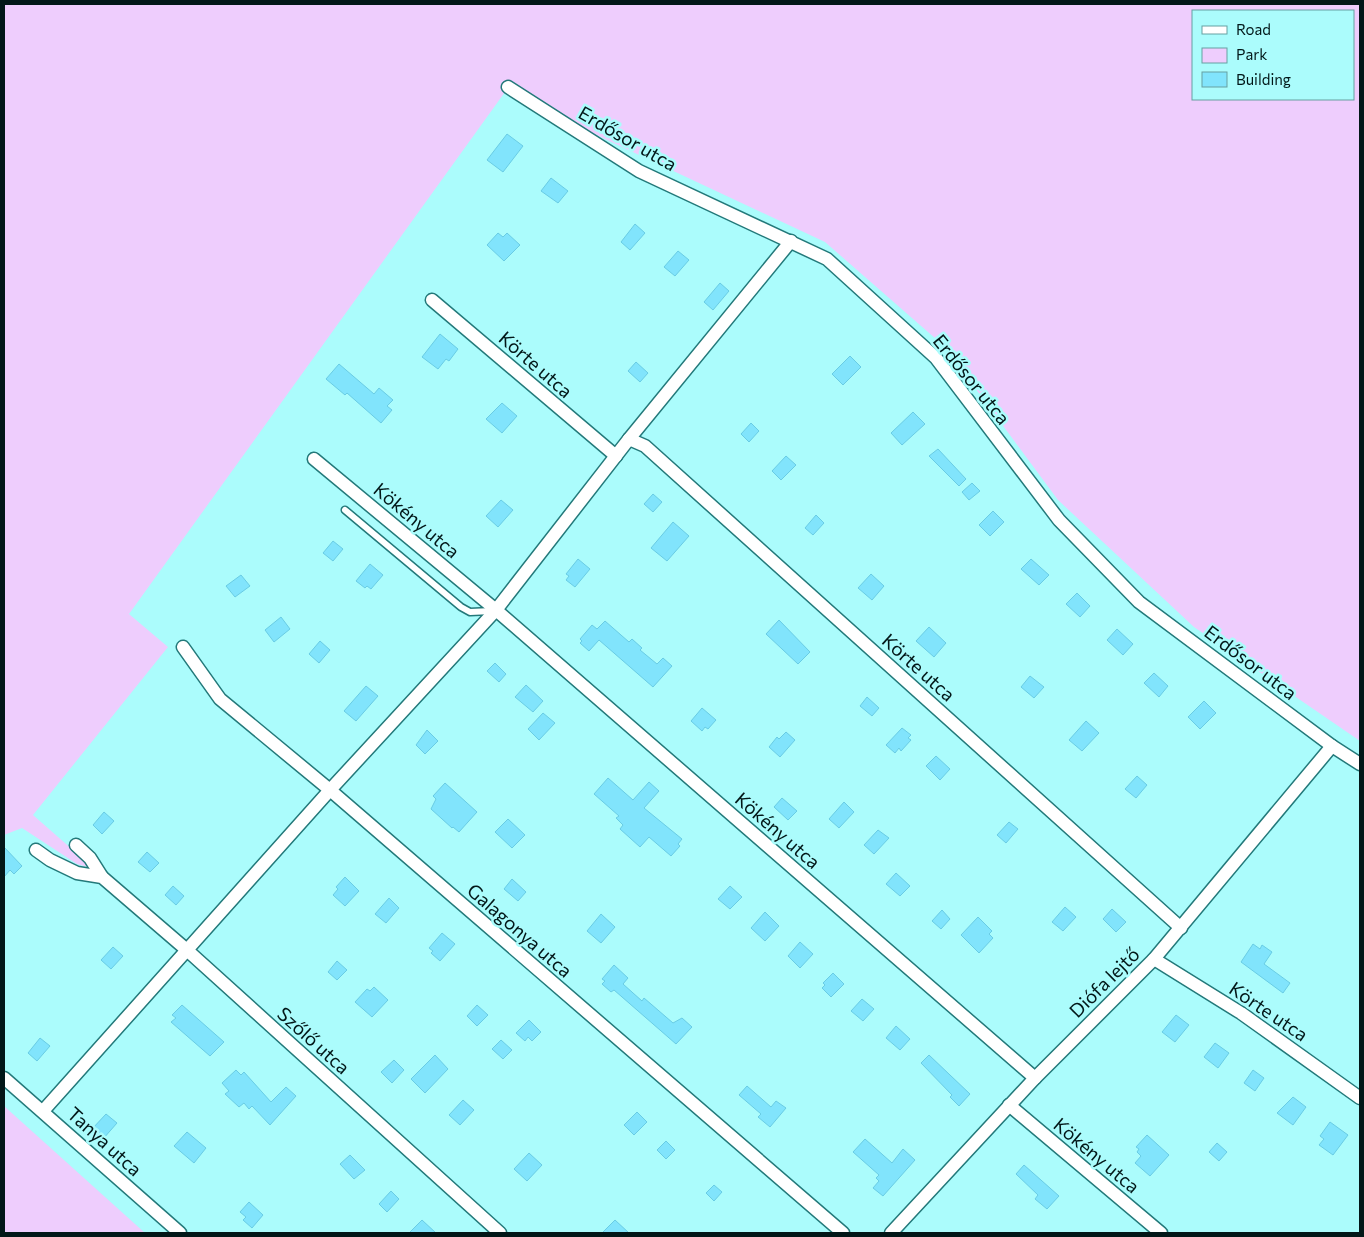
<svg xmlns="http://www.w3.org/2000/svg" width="1364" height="1237" font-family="Commissioner,sans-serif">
<rect width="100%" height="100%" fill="#abfcfc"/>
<!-- green -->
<g fill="#eecdfd" fill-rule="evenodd">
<path d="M4 4H1360V741L1194 627 1058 500 944 346 825 242 505 92 129 614 168 647 33 815 82 858 88 867 77 864 22 828 4 835ZM1193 11H1353V99H1193Z"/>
<polygon points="4,1106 145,1233 4,1233"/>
</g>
<!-- building -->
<g fill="#81e4fc" stroke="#69cce4">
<polygon points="507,134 523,146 503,172 487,160"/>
<polygon points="551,178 568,191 558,203 541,191"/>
<polygon points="635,224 645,233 630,250 621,242"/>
<polygon points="498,233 503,237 507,233 520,245 504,261 487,245"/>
<polygon points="678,251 689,260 675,276 664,267"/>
<polygon points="720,283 729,291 713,310 704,302"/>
<polygon points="440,334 458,349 449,361 446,359 438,369 422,357"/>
<polygon points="850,356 861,367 843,385 832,374"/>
<polygon points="636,362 648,373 640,382 628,371"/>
<polygon points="339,364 374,394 379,388 393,400 387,406 392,410 381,423 347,393 345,395 326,379"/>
<polygon points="502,403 517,416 502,433 486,419"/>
<polygon points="913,412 925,424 902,445 891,433"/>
<polygon points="751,423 759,431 749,442 741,434"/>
<polygon points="938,449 966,479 959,486 929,456"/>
<polygon points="786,456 796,465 781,480 772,471"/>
<polygon points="972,483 980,491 969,500 962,492"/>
<polygon points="653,494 662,502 653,512 644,504"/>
<polygon points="501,500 513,510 498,527 486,516"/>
<polygon points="993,511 1004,522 990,536 979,525"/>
<polygon points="816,515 824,523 813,535 805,528"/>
<polygon points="673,522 689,536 667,561 651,548"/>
<polygon points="333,541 343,549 333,561 323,553"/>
<polygon points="578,559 590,569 575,587 566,580 569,576 566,574"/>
<polygon points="1031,559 1049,575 1039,585 1021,569"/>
<polygon points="370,564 383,575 371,589 367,586 365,588 356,581"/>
<polygon points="871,574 884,586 872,600 858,588"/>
<polygon points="241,575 250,586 235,597 226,586"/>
<polygon points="1077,593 1090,606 1080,617 1066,604"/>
<polygon points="281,617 290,629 274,642 265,630"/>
<polygon points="779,620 810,652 798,664 766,634"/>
<polygon points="605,621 629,642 632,639 642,648 640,650 657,664 663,658 672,666 653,687 599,640 589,651 580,643 582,641 580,639 592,625 597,629"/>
<polygon points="929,627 946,643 934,657 916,641"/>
<polygon points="1117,629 1133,644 1123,655 1107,640"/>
<polygon points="320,641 330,650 319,663 309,654"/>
<polygon points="495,663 506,674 499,682 487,671"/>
<polygon points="1154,673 1168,686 1159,697 1144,683"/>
<polygon points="1030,676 1044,687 1034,698 1021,687"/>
<polygon points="526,685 543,701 533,712 515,697"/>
<polygon points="366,686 378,696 356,721 344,711"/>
<polygon points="867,697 879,708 872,716 860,706"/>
<polygon points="1204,701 1216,713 1200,729 1188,717"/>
<polygon points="702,708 716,720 708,729 705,727 702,731 691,721"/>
<polygon points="543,713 555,723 539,740 528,729"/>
<polygon points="1086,721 1099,733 1082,751 1069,740"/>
<polygon points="902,728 911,735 908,738 911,740 901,751 899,748 895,753 886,745"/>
<polygon points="427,730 438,741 425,754 416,745"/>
<polygon points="786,732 795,740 780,757 769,747 777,737 779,739"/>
<polygon points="936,756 950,769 940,780 926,766"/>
<polygon points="1137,776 1147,785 1136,798 1125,789"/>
<polygon points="608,778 633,800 649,782 659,791 644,808 682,839 678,844 680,846 671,856 649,837 640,847 620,829 623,825 616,818 619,816 594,794"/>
<polygon points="445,783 477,812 459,832 453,827 452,828 431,809 436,799 433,796"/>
<polygon points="782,798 797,811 788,820 774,807"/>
<polygon points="844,802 854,812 839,828 829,819"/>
<polygon points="104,812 114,821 102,834 93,825"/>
<polygon points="508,819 525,835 512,848 495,832"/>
<polygon points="1009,822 1018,829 1006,843 997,835"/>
<polygon points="878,830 889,838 874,854 864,845"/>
<polygon points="4,847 22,866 14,874 10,870 4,877"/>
<polygon points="147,852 159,863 150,872 138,862"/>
<polygon points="896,873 910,886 900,896 886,884"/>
<polygon points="345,877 359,891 345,906 333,895 338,889 336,887"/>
<polygon points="512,879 526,892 518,901 504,889"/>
<polygon points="173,886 184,896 176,905 165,895"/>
<polygon points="730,886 742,897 730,909 718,899"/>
<polygon points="389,898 399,908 386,923 375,914"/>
<polygon points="1065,907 1076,917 1063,931 1052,922"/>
<polygon points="1112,909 1126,922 1116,932 1103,919"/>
<polygon points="942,910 950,919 941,929 932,921"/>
<polygon points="765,912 779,926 765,941 751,928"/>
<polygon points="601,914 615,927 601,943 587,931"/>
<polygon points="978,917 992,931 989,934 993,938 979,953 961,935"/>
<polygon points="442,933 455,944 440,961 431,953 433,951 429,948"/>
<polygon points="800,942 813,954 800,968 788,956"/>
<polygon points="1253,944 1260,949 1262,945 1272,952 1264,964 1290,983 1283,993 1241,962"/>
<polygon points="113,947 123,956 111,969 101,960"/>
<polygon points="337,961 347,970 337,980 328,972"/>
<polygon points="614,965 628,978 623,984 642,1001 644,998 673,1023 682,1018 692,1027 676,1044 614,990 611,992 602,984 605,981 602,979"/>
<polygon points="833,973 844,984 831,997 822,988 825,985 823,983"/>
<polygon points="374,987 388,1000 372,1017 355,1002 367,989 370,991"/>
<polygon points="862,999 874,1009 863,1021 851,1011"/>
<polygon points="182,1005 224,1042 210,1056 171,1022 176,1018 172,1015"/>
<polygon points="477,1005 488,1015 477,1026 467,1016"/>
<polygon points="1176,1015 1189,1025 1175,1042 1162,1032"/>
<polygon points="529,1020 541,1032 532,1041 528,1037 525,1041 516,1033"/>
<polygon points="896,1026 910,1039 900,1050 886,1038"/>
<polygon points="40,1038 50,1046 37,1061 28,1053"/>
<polygon points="501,1040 512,1050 503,1059 492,1049"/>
<polygon points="1215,1043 1229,1053 1218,1068 1204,1057"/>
<polygon points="435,1055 448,1069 425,1093 411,1079"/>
<polygon points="929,1055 970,1094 959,1106 950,1097 952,1095 921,1063"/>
<polygon points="394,1060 404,1070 392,1083 381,1072"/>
<polygon points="236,1070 241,1075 244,1072 271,1102 286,1087 296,1096 270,1125 252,1106 249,1109 244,1103 239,1107 225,1094 229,1091 222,1083"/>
<polygon points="1253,1070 1264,1078 1255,1091 1244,1083"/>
<polygon points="747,1086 771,1107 776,1101 786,1108 770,1127 758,1117 761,1114 739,1095"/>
<polygon points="1293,1097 1306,1107 1293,1125 1277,1113"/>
<polygon points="463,1100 474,1110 460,1125 449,1115"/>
<polygon points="637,1112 647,1122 634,1135 624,1125"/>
<polygon points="106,1114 117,1123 103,1139 92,1129"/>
<polygon points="1330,1122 1348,1135 1333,1155 1319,1145 1324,1139 1320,1136"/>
<polygon points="187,1132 206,1148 194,1163 174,1146"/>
<polygon points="1147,1135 1169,1155 1150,1176 1135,1163 1141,1156 1137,1152 1139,1149 1136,1147"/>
<polygon points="865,1139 892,1163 903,1149 915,1160 883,1196 873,1188 879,1181 876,1178 879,1175 853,1152"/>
<polygon points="666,1141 675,1150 666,1159 657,1150"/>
<polygon points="1217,1143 1227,1152 1219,1161 1209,1152"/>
<polygon points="529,1153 542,1165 527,1181 514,1169"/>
<polygon points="350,1155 365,1170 354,1179 340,1164"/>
<polygon points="1024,1165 1059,1196 1047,1209 1035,1199 1038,1195 1016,1174"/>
<polygon points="714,1185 722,1192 714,1201 706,1193"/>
<polygon points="391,1191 399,1199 387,1212 379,1204"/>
<polygon points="249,1202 263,1215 252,1228 243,1220 246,1217 240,1212"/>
<polygon points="422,1220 436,1233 409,1233"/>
<polygon points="615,1220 629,1233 602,1233"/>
</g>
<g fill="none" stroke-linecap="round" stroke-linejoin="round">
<defs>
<polyline id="lane" points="345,510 461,607 470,612 492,611"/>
<g id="street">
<polyline points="508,87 639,171 827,259 936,358 1059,520 1139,602 1332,746 1360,764"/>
<polyline points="432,300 616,456"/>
<polyline points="629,439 645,446 1181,928"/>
<polyline points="314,459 496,610 1035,1078"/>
<polyline points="183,647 220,699 330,790 843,1233"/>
<polyline points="76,845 90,858 102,877"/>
<polyline points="36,850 50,860 77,873 102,877 188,951 500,1233"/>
<polyline points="1154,959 1241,1013 1360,1098"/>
<polyline points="4,1078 180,1233"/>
<polyline points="1009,1105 1161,1233"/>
<polyline points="43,1111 330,790 496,610 629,439 791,241"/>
<polyline points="891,1233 1035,1078 1154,959 1332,746"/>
</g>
</defs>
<!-- lane casing -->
<use href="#lane" stroke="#23797a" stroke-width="9"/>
<!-- street casing -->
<use href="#street" stroke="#23797a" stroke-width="15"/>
<!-- lane -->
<use href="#lane" stroke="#fff" stroke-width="6"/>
<!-- street -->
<use href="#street" stroke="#fff" stroke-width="12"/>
</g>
<g text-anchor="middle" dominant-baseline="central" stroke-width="5" stroke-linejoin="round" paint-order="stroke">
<!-- street labels -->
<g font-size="19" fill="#021718" stroke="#abfcfc">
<text transform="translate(628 138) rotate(30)">Erdősor utca</text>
<text transform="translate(536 364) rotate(41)">Körte utca</text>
<text transform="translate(972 379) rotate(51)">Erdősor utca</text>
<text transform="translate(417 520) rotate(40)">Kökény utca</text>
<text transform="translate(1251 662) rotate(37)">Erdősor utca</text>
<text transform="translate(919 667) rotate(42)">Körte utca</text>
<text transform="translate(778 830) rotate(41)">Kökény utca</text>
<text transform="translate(520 930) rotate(41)">Galagonya utca</text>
<text transform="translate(1104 982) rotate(-45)">Diófa lejtő</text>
<text transform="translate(1269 1011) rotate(34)">Körte utca</text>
<text transform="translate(314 1040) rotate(42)">Szőlő utca</text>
<text transform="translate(105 1141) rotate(42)">Tanya utca</text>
<text transform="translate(1097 1155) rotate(40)">Kökény utca</text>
</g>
</g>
<!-- border -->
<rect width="1364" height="1237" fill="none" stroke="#021718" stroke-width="10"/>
<!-- legend -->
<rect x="1192" y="10" width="162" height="90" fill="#abfcfc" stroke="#67a0a1"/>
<rect x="1202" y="26" width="25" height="8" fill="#ffffff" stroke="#67a0a1"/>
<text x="1236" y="35" font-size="15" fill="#021718">Road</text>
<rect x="1202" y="48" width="25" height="15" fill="#eecdfd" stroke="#67a0a1"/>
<text x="1236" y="60" font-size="15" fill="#021718">Park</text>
<rect x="1202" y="72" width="25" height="15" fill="#81e4fc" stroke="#67a0a1"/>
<text x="1236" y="85" font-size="15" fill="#021718">Building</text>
</svg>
